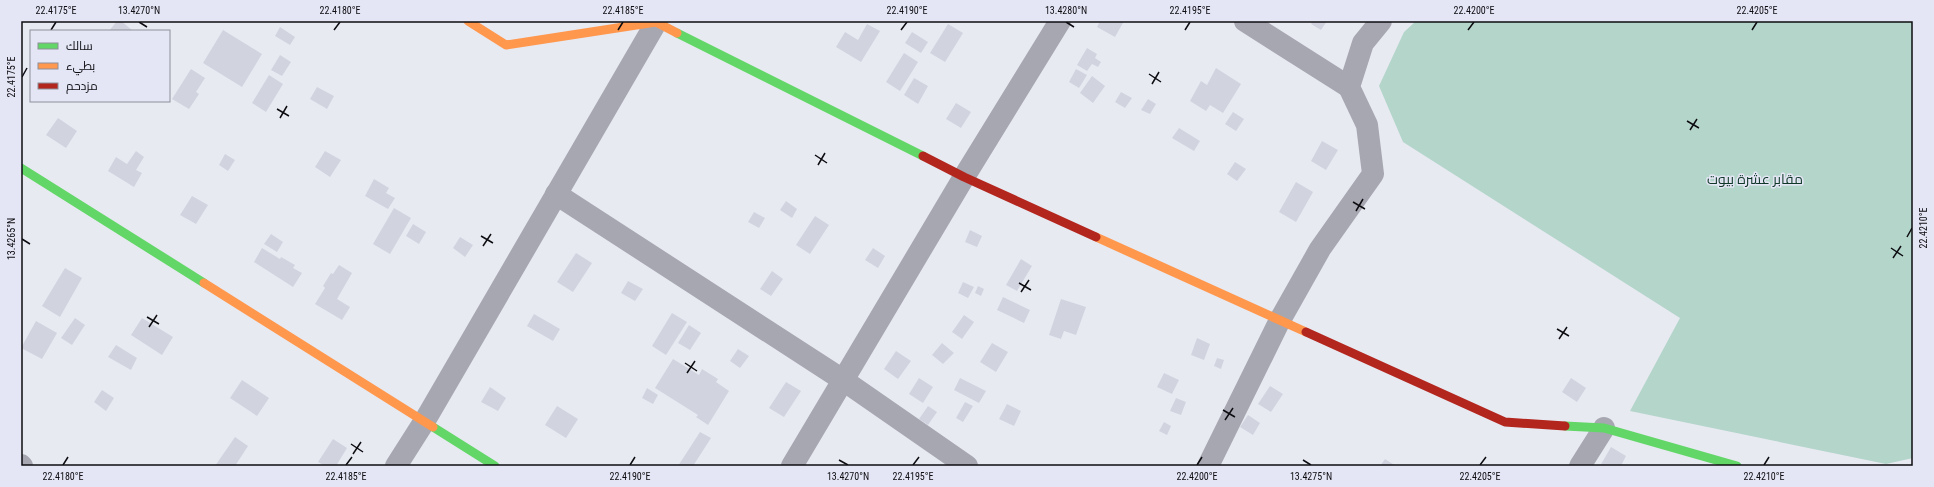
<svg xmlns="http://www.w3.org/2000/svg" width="1934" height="487" font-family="'Roboto Condensed',Cairo,sans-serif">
<rect width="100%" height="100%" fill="#e8eaf2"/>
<!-- green -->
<polygon fill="#b4d5ca" points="1416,21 1913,21 1913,458 1886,464 1630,411 1680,318 1403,142 1379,86 1404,32"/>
<!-- building -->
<g fill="#d1d3df">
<polygon points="117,21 121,21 132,30 109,31"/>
<polygon points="1100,21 1124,21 1115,37 1097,27"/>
<polygon points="1313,21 1327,21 1321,30 1311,24"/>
<polygon points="867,24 880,31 861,62 836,47 845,32 858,40"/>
<polygon points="948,24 963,33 945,62 930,53"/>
<polygon points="280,27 295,37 290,45 275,36"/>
<polygon points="223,30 262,54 242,87 203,63"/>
<polygon points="912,32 928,42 921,53 905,43"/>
<polygon points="1087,48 1097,54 1095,58 1101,62 1098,67 1092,64 1087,71 1077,65"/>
<polygon points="904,53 918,62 900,91 886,82"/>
<polygon points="280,55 291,62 282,76 271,70"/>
<polygon points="1216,68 1241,84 1223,113 1210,105 1206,111 1190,101 1201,81 1207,85"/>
<polygon points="191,69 205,78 196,92 199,94 189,109 172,99"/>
<polygon points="1076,69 1087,75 1079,88 1069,82"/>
<polygon points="269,75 283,84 266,112 252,103"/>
<polygon points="1092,76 1105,86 1093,103 1080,93"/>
<polygon points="914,78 928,86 918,104 904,95"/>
<polygon points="317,87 334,96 327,109 310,99"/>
<polygon points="1121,92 1132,98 1125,108 1115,102"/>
<polygon points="1148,99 1156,104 1150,114 1141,110"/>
<polygon points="956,103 971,112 961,128 946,119"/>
<polygon points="1233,112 1244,119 1236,131 1225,124"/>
<polygon points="58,118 77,131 66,148 46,135"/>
<polygon points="1179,128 1200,141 1194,151 1172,138"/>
<polygon points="1322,141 1338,150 1326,170 1311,161"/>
<polygon points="136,151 144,157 136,170 142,173 134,187 108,171 116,157 127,164"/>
<polygon points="325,151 341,160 330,177 315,167"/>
<polygon points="225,154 235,160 228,171 219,165"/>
<polygon points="1235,162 1246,169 1237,181 1227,174"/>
<polygon points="374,179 389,188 386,193 395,198 388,209 365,196"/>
<polygon points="1296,182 1313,192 1296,222 1279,212"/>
<polygon points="192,196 208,205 196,224 180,215"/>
<polygon points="786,201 797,209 792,218 780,210"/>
<polygon points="394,208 411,218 390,254 373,244"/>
<polygon points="754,212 765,218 759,228 748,222"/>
<polygon points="815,216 829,225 810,254 796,245"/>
<polygon points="413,224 426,232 419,244 406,236"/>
<polygon points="970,230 982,236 977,247 965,242"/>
<polygon points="271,234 283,242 277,252 264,244"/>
<polygon points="460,237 473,245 465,257 453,248"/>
<polygon points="262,248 280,259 281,257 295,265 293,268 302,273 293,287 254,262"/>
<polygon points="873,248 885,256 878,268 865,260"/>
<polygon points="576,253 592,263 573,292 557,282"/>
<polygon points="1021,259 1032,266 1017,291 1006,285"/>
<polygon points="339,265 352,273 337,299 350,307 342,320 315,304 325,288 323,286 331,273 333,274"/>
<polygon points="65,268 82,278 60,317 42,306"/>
<polygon points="772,271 783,279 771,296 760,289"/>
<polygon points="628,281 643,289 635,301 621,293"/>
<polygon points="963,282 974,287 968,298 958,293"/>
<polygon points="978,286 984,289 981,296 975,293"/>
<polygon points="1003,297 1030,310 1024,323 997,310"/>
<polygon points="1061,299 1086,307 1076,335 1064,331 1061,339 1049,335"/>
<polygon points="672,313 687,322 666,355 652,346"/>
<polygon points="534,314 560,329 553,341 527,326"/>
<polygon points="964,315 974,322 962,339 952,332"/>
<polygon points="75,318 85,325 72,345 61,338"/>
<polygon points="142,318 173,337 162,355 131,335"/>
<polygon points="36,321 57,333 42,359 21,348"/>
<polygon points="689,325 701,333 690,350 678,343"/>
<polygon points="1197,338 1210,344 1204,360 1191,355"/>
<polygon points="942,343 954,353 943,364 932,355"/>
<polygon points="992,343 1008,352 996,372 980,362"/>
<polygon points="116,345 137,358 131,370 108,357"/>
<polygon points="738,349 749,356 740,368 730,361"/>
<polygon points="896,351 911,361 898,379 884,369"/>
<polygon points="1217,358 1224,360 1221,369 1214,366"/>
<polygon points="673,359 699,375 702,369 718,379 716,382 729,391 708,425 696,417 698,415 655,388"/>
<polygon points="1164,373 1179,380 1172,394 1157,387"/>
<polygon points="919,378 933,387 923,403 909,394"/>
<polygon points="960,378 986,391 979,403 954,390"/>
<polygon points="1571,378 1586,388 1577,402 1562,392"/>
<polygon points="242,380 269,398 257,416 230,398"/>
<polygon points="786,382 801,391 784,417 769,408"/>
<polygon points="1270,386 1283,394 1271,412 1258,404"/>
<polygon points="490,387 506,398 498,411 481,402"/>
<polygon points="647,388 658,395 653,404 642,398"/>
<polygon points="102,390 114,398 106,411 94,402"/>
<polygon points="1176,398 1186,402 1181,415 1170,411"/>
<polygon points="965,402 973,406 963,422 956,418"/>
<polygon points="1007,404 1021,411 1014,426 999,419"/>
<polygon points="557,406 578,419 566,438 545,425"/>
<polygon points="928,406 937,412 928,425 919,419"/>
<polygon points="1248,415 1260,423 1253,435 1240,427"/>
<polygon points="1164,422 1171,426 1167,435 1159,431"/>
<polygon points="700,432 711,438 693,466 678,466"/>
<polygon points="235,437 248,446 235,466 215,466"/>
<polygon points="333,439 347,448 336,466 325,466 318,462"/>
<polygon points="1611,447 1626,456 1621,466 1600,466"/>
<polygon points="1385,459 1396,466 1380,466"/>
</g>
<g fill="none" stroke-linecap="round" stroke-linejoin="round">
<!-- street -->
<g stroke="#a7a7b1" stroke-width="22">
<polyline points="1245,21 1349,87"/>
<polyline points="556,194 843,380 967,466"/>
<polyline points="21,465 22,466"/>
<polyline points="396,466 424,422 657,21"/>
<polyline points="792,466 964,177 1060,21"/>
<polyline points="1208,466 1280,320 1320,249 1373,174 1367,125 1349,87 1363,43 1381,21"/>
<polyline points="1580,466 1604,428"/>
</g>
<!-- fast -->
<g stroke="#63d668" stroke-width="9">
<polyline points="677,33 923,156"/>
<polyline points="21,168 204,283"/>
<polyline points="1565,426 1604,428 1737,466"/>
<polyline points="433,427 495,466"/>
</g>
<!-- slow -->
<g stroke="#ff974d" stroke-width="9">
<polyline points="468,21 506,45 656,22 677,33"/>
<polyline points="1096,237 1306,332"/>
<polyline points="204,283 433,427"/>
</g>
<!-- jam -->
<g stroke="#b3261e" stroke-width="9">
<polyline points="923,156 964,177 1096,237"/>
<polyline points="1306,332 1505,422 1565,426"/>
</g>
</g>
<!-- ticks -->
<path fill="none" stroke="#0c0c11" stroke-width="1.5" d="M139 22 147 27M1066 22 1074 27M51 30 56 22M334 30 340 22M618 30 623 22M901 30 907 22M1185 30 1190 22M1468 30 1474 22M1752 30 1757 22M1149 74 1161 82M22 77 27 68M1152 84 1159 72M277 109 289 116M280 118 287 106M1687 121 1699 128M1690 130 1697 119M815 155 827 163M818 165 825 153M1353 202 1365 209M1356 211 1363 199M481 236 493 243M1907 237 1912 228M22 239 30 244M483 246 491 234M1891 248 1903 256M1893 258 1901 246M1019 283 1031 290M1021 292 1029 280M147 317 159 324M149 327 157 315M1557 329 1569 336M1559 339 1567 327M685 363 697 371M687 373 695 361M1223 410 1235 417M1225 420 1233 408M351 444 363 452M353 454 361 442M839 460 848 465M1303 460 1311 465M63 465 68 457M346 465 352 457M630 465 635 457M913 465 919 457M1197 465 1202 457M1480 465 1486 457M1764 465 1769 457"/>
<g text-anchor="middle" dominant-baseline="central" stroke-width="3" stroke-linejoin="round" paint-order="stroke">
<!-- park labels -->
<g font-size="14" fill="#0e3727" stroke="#e5e6f5">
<text x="1755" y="179">مقابر عشرة بيوت</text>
</g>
</g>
<!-- border -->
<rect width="1934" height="487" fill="none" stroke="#e5e6f5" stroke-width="44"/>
<!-- legend -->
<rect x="30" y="30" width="140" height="72" fill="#e5e6f5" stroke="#8e8f9a"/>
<rect x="38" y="43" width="20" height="6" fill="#63d668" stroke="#8e8f9a"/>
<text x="66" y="50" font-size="12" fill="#0c0c11">سالك</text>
<rect x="38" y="63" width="20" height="6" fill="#ff974d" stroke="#8e8f9a"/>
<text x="66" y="70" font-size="12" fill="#0c0c11">بطيء</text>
<rect x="38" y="83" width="20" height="6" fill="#b3261e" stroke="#8e8f9a"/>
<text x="66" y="90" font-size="12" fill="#0c0c11">مزدحم</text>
<rect x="22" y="22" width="1890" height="443" fill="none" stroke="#0c0c11" stroke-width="1.5"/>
<g font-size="10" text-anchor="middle" fill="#0c0c11">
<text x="56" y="14">22.4175°E</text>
<text x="139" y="14">13.4270°N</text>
<text x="340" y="14">22.4180°E</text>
<text x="623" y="14">22.4185°E</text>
<text x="907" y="14">22.4190°E</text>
<text x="1066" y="14">13.4280°N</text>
<text x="1190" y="14">22.4195°E</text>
<text x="1474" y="14">22.4200°E</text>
<text x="1757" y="14">22.4205°E</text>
<text transform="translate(11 77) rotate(-90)" y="4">22.4175°E</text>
<text transform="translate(1923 228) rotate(-90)" y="4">22.4210°E</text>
<text transform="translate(11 239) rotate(-90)" y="4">13.4265°N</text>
<text x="63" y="480">22.4180°E</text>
<text x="346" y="480">22.4185°E</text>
<text x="630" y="480">22.4190°E</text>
<text x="848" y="480">13.4270°N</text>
<text x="913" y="480">22.4195°E</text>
<text x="1197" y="480">22.4200°E</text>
<text x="1311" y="480">13.4275°N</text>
<text x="1480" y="480">22.4205°E</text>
<text x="1764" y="480">22.4210°E</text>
</g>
</svg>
